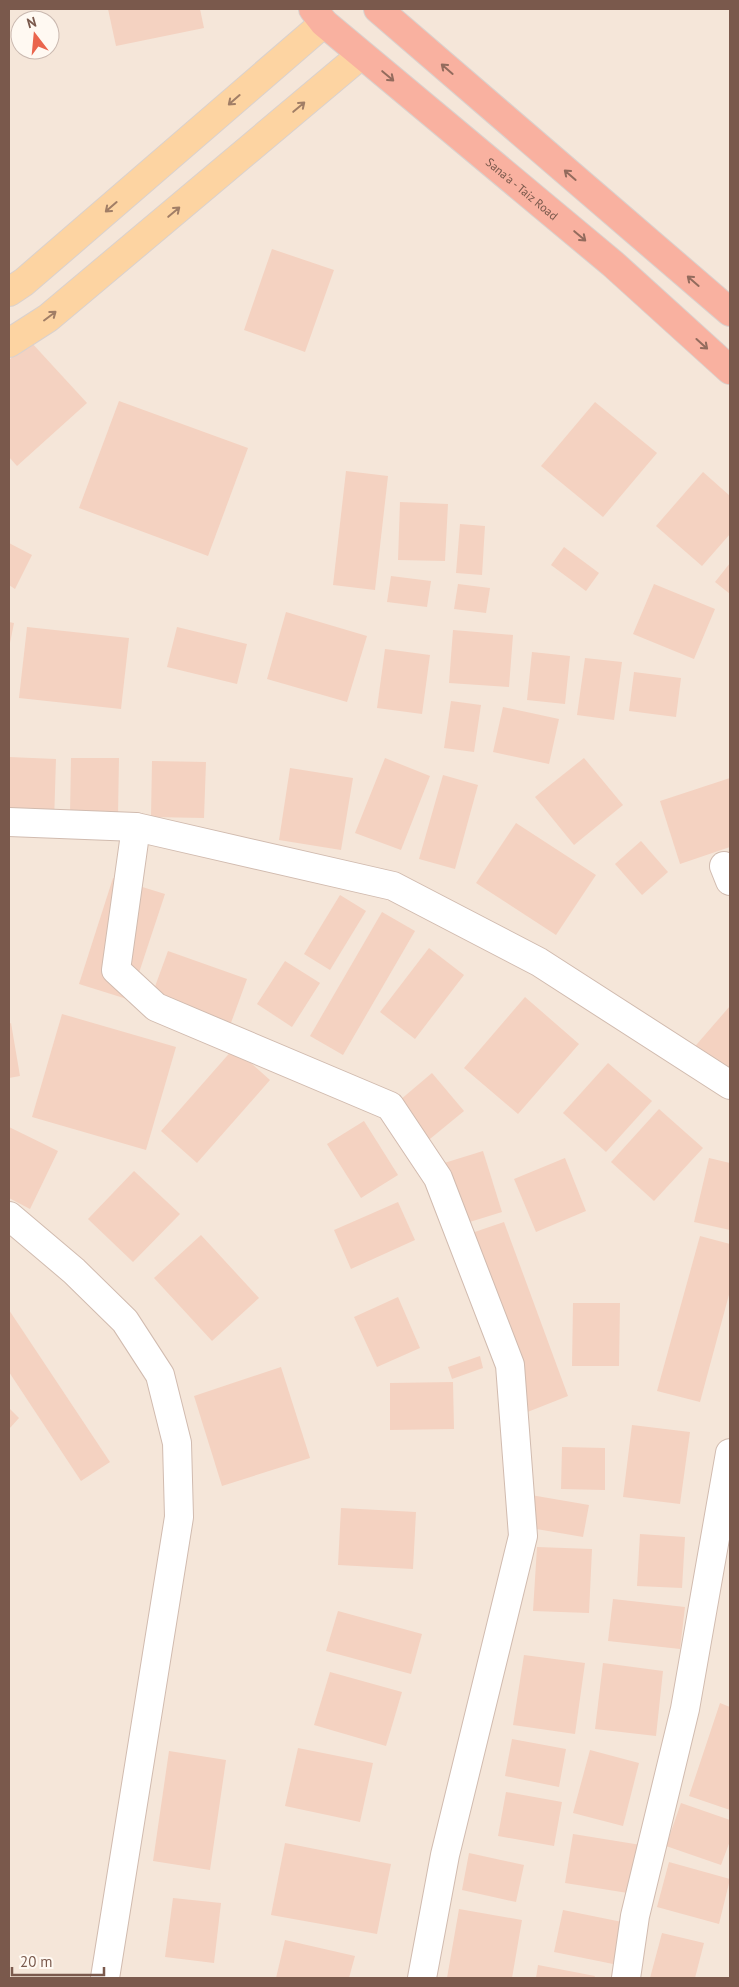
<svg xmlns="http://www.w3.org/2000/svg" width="739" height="1987" font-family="'PT Sans',sans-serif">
<rect width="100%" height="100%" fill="#fdf5eb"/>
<!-- residential -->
<path fill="#f5e6d9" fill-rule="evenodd" d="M9 9H730V1978H9ZM20 20H50V50H20Z"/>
<!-- building -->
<g fill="#f4d2c1">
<polygon points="108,9 200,9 204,28 116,46"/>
<polygon points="272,249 334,270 305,352 244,330"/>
<polygon points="30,341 87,403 17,466 9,457 9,360"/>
<polygon points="119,401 248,448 208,556 79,508"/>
<polygon points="595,402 657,453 603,517 541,466"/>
<polygon points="346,471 388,476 375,590 333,585"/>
<polygon points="703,472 730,496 730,534 702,566 656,526"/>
<polygon points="400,502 448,504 445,561 398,560"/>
<polygon points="460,524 485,526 482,575 456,573"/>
<polygon points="9,543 32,555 15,589 9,585"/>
<polygon points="564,547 599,573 586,591 551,565"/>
<polygon points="730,563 730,594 715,582"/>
<polygon points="391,576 431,581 427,607 387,602"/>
<polygon points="458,584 490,588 486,613 454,609"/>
<polygon points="654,584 715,609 694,659 633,634"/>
<polygon points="286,612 367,636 347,702 267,679"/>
<polygon points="9,622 14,623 10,643 9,643"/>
<polygon points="27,627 129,638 121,709 19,698"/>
<polygon points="177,627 247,644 237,684 167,667"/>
<polygon points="453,630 513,635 509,687 449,683"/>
<polygon points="385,649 430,655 422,714 377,708"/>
<polygon points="532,652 570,656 565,704 527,700"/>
<polygon points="585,658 622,662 614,720 577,715"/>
<polygon points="634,672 681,678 676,717 629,711"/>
<polygon points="451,701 481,705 474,752 444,748"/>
<polygon points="503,707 559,719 549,764 493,752"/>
<polygon points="9,757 56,759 54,822 9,821"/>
<polygon points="71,758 119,758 118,816 70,815"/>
<polygon points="385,758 430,776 401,850 355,833"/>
<polygon points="584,758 623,805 574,845 535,797"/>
<polygon points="152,761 206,762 204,818 151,817"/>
<polygon points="290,768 353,778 341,850 279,840"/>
<polygon points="443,775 478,785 455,869 419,859"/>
<polygon points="730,778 730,847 680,864 660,801"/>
<polygon points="516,823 596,875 556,935 476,883"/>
<polygon points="641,841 668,872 642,895 615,864"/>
<polygon points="113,878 165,894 130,1000 79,984"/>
<polygon points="340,895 366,911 330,970 304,954"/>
<polygon points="382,912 415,931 343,1055 310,1036"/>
<polygon points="429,948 464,975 415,1039 380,1012"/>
<polygon points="168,951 247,979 228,1031 149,1003"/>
<polygon points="285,961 320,983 292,1027 257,1004"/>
<polygon points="525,997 579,1044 518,1114 464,1068"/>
<polygon points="730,1006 730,1068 722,1077 691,1051"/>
<polygon points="62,1014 176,1047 146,1150 32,1117"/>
<polygon points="11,1023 20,1076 9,1078 9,1024"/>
<polygon points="234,1048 270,1080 197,1163 161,1131"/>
<polygon points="608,1063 652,1101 606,1152 563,1113"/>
<polygon points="432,1073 464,1111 425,1143 393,1106"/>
<polygon points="659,1109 703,1148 654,1201 611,1162"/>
<polygon points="364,1121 398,1175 361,1198 327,1144"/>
<polygon points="9,1127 58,1151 30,1209 9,1198"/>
<polygon points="483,1151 502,1212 460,1225 441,1164"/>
<polygon points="565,1158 586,1211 536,1232 514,1179"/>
<polygon points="709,1158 730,1163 730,1230 694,1222"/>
<polygon points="134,1171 180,1214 133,1262 88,1219"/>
<polygon points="398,1202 415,1240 351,1269 334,1230"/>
<polygon points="504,1222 568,1396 525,1413 460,1237"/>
<polygon points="201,1235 259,1298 212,1341 154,1278"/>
<polygon points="700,1236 730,1244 730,1291 700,1402 657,1391"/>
<polygon points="398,1297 420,1348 377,1367 354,1317"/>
<polygon points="573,1303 620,1303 619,1366 572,1366"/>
<polygon points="9,1310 110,1462 81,1481 9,1372"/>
<polygon points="480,1356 483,1368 452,1379 448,1367"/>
<polygon points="281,1367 310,1458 222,1486 194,1396"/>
<polygon points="453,1382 454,1429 390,1430 390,1383"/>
<polygon points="9,1408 19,1418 9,1429"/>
<polygon points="632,1425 690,1432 680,1504 623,1497"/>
<polygon points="562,1447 605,1448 605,1490 561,1489"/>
<polygon points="525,1494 589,1505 583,1537 519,1526"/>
<polygon points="341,1508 416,1512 413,1569 338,1565"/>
<polygon points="640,1534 685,1537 682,1588 637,1586"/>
<polygon points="537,1547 592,1549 589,1613 533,1611"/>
<polygon points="613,1599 685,1607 680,1649 608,1641"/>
<polygon points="338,1611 422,1634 411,1674 326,1651"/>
<polygon points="524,1655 585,1663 575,1734 513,1725"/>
<polygon points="603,1663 663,1671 656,1736 595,1729"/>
<polygon points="330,1672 402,1692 386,1746 314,1725"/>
<polygon points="720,1703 730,1707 730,1810 689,1796"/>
<polygon points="512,1739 566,1749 559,1787 505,1776"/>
<polygon points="298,1748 373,1763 360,1822 285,1806"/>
<polygon points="590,1750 639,1763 623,1826 573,1813"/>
<polygon points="169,1751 226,1760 210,1870 153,1861"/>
<polygon points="506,1792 562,1802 554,1846 498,1836"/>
<polygon points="681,1803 730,1820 730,1841 721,1865 666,1846"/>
<polygon points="573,1834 641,1845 634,1894 565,1883"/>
<polygon points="285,1843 391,1864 377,1934 271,1915"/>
<polygon points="469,1853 524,1865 516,1902 462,1890"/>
<polygon points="669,1862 730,1879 719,1924 657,1907"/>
<polygon points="173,1898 221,1903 214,1963 165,1957"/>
<polygon points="459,1909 522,1920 512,1978 447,1978"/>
<polygon points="563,1910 627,1923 618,1965 554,1952"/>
<polygon points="662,1933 704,1943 695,1978 650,1978"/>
<polygon points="285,1940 355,1956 349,1978 276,1978"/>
<polygon points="538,1965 595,1976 594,1978 536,1978"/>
</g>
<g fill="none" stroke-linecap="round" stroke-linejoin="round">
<defs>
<g id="minor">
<polyline points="9,822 136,827 393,886 539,962 730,1085"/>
<polyline points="136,827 116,970 156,1007 390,1106 438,1178 510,1365 523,1536 445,1855 422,1978"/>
<polyline points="724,866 730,881"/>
<polyline points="9,1216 74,1271 125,1321 160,1375 177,1443 179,1517 105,1978"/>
<polyline points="626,1978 635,1916 685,1709 730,1453"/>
</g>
<g id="major">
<polyline points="9,292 24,282 324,23"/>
<polyline points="9,343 48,318 361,55"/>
</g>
<g id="highway">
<path id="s1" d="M313 9 324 23 613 264 730 370"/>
<polyline points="378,9 730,312"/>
</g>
</defs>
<!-- minor casing -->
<use href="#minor" stroke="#d1bbaf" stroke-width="30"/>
<!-- major casing -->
<use href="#major" stroke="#dad1cd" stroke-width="30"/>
<!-- highway casing -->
<use href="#highway" stroke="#dad1cd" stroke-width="30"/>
<!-- minor -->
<use href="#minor" stroke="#fff" stroke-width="28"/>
<!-- major -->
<use href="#major" stroke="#fdd4a2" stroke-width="28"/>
<!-- highway -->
<use href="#highway" stroke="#f9b1a0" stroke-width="28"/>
</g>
<!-- one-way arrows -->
<defs><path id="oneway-shaft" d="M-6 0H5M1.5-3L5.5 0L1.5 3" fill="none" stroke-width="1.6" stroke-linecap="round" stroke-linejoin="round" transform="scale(1.25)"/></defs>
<g stroke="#936b5d">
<use href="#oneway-shaft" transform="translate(447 69) rotate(-139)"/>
<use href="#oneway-shaft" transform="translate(388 76) rotate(40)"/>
<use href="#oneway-shaft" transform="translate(570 175) rotate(-139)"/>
<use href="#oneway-shaft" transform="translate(580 236) rotate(40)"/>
<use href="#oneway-shaft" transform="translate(693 281) rotate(-139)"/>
<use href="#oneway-shaft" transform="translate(702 344) rotate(42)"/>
</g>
<g stroke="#a17e66">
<use href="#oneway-shaft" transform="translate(234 100) rotate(139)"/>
<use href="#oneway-shaft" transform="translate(299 107) rotate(-40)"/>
<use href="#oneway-shaft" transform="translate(111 207) rotate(139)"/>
<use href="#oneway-shaft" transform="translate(174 212) rotate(-40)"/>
<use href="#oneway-shaft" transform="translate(50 316) rotate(-37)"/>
</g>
<g text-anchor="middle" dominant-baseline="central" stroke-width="4.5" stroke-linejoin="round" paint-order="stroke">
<!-- street labels -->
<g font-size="12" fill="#7a594c" stroke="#fff9f2">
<text stroke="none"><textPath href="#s1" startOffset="276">Sana'a - Taiz Road</textPath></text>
</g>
</g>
<!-- border -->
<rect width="739" height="1987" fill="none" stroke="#7a594c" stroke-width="20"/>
<!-- north arrow -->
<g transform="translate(35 35) rotate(344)"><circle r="24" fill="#fff9f2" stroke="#cab9b0"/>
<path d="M0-4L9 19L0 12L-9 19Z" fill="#ea654d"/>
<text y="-8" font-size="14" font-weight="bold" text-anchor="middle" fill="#7a594c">N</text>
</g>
<!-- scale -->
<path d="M12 1967v8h92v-8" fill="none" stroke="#7a594c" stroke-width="2.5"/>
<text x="20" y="1967" font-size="15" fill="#7a594c" stroke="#fff9f2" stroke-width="4" paint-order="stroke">20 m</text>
</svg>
